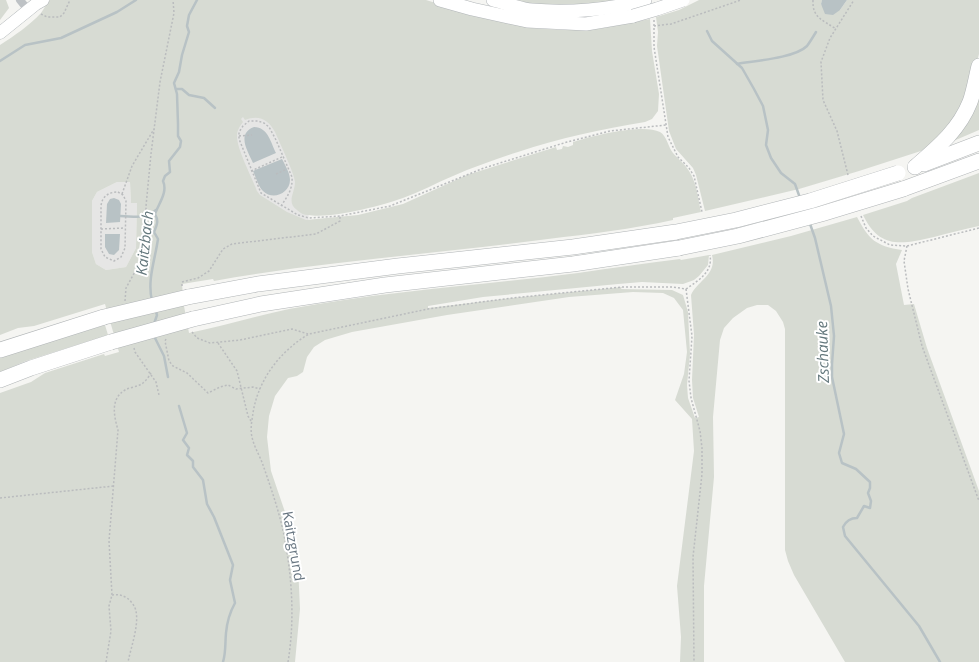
<svg xmlns="http://www.w3.org/2000/svg" width="979" height="662" font-family="'Open Sans',sans-serif">
<rect width="100%" height="100%" fill="#f5f5f2"/>
<!-- built -->
<g fill="#e6e6e5">
<polygon points="248,114 276,119 309,207 308,230 266,210 233,142 234,115"/>
<polygon points="117,182 130,182 131,203 137,203 136,248 126,267 106,270 96,264 92,252 92,201 97,192"/>
</g>
<!-- green -->
<g fill="#d7dbd3" fill-rule="evenodd">
<polygon points="0,0 6,0 9,8 0,20"/>
<path d="M50 0H426L481 17 531 28 562 30 598 29 650 19 652 51 659 94 658 111 652 119 645 122C602 129 559 138 518 152 496 159 474 167 453 176 436 183 420 192 403 198 381 206 330 219 308 215 304 215 300 213 297 210 286 202 295 193 295 182 295 175 279 141 275 132 269 120 259 114 245 120L243 117 241 119 243 122C240 126 237 130 237 136 237 150 252 177 257 191L260 195 287 212 306 220 358 215 403 204 467 175 556 147 557 150 562 149 563 146 568 147 573 145V142C591 136 643 123 660 132 667 136 668 147 673 153 678 159 685 164 689 171 697 183 698 199 701 212L673 218V220C632 229 590 234 548 239 437 254 324 261 214 281L213 279 182 284 184 306 189 333C223 326 256 316 289 309 385 291 482 285 578 273 612 268 646 263 680 259L681 260 709 255 708 265 699 276 694 280 683 284 642 282 618 284 483 297 428 306V308L512 298 622 287 621 289 672 290 683 295 688 312 690 354 687 385 688 398 695 418 699 417 693 398 692 380 694 335 691 295C698 280 717 275 712 255L791 236 857 217C869 240 876 246 902 250L896 264 904 305 914 304 927 348 979 491V662H845L794 575 788 561 785 550V329L783 322 776 311 768 305H757L747 308 733 318 724 328 720 340 713 417 714 477 704 586V662H680L681 637 677 586 694 451 692 419 675 400 684 374 687 352 683 310 674 298 663 293 633 292 569 297 447 315 352 332 325 340 314 347 307 357 303 372 297 376 288 378 275 396 269 416 267 437 271 471 285 512 294 554 298 565 300 609 295 662H0V393L31 382 45 373 104 354 105 356 119 352 105 304 34 326 18 328 0 335V45C14 36 30 25 41 13 44 9 46 4 50 0ZM117 182H130L131 203H137L136 248 126 267 106 270 96 264 92 252V201L97 192Z"/>
<path d="M511 0H622C586 6 547 8 511 0Z"/>
<polygon points="699,0 822,0 821,5 840,10 847,0 979,0 979,54 968,95 952,126 924,150 859,171 799,189 705,211 696,175 693,168 676,149 669,131 657,46 658,32 656,17 679,10"/>
<polygon points="979,87 979,130 951,142"/>
<path d="M979 173V226C964 229 949 233 934 237 902 244 880 250 863 215L907 201 912 198Z"/>
<polygon points="105,325 108,335 26,361 0,372 0,356"/>
</g>
<!-- water -->
<g fill="#b8c2c5">
<polygon points="822,0 847,0 840,10 833,15 825,14 821,4"/>
<path d="M254 127C268 127 271 143 276 153L253 163C248 151 236 134 254 127Z"/>
<path d="M282 159C285 165 290 173 290 180 290 193 273 201 263 191 258 186 256 177 253 171Z"/>
<polygon points="114,198 119,200 121,204 120,222 106,223 107,204 110,199"/>
<polygon points="105,234 120,234 119,250 114,255 109,254 105,247"/>
</g>
<g fill="none" stroke-linecap="round" stroke-linejoin="round">
<!-- stream -->
<g stroke="#b8c2c5" stroke-width="2.5">
<polyline points="707,31 712,41 742,68 754,89 763,106 768,130 766,145 771,158 781,173 795,184 800,198"/>
<polyline points="0,61 25,45 61,38 117,12 136,0"/>
<path d="M737 64C754 61 795 58 807 46 810 42 813 37 816 32"/>
<polyline points="176,89 182,89 189,95 204,98 215,108"/>
<path d="M120 216C133 216 146 220 156 210"/>
<path d="M809 221 815 238 831 306 834 336 832 364V377L844 434 839 453 842 463 856 469 870 482V488L868 493 871 501 870 508 864 506 857 518C850 518 846 521 843 527L845 536 919 626 940 662"/>
<path d="M152 301C147 280 155 260 158 239L154 232C157 225 159 221 155 214 159 203 168 192 163 181L165 176 170 172 169 161 180 147 181 141 178 136V124L177 94 174 83 179 72 182 55 189 32 187 26 189 15 197 0"/>
<polyline points="154,324 157,315 155,309"/>
<polyline points="154,336 164,356 168,377"/>
<path d="M179 406 187 433 183 440 189 448 187 455 193 461V467L203 480 207 504 214 517 233 565 230 580 235 603C230 612 227 622 226 633 225 643 226 652 223 662"/>
</g>
<defs>
<polyline id="secondary" points="0,33 36,4 43,0"/>
<g id="primary">
<polyline points="440,0 472,9 527,21 586,24 633,16"/>
<path d="M493 0C506 3 519 9 532 10 568 13 610 10 645 0"/>
</g>
<g id="motorway">
<polyline points="924,164 979,143"/>
<path d="M915 167C937 148 959 130 970 102 974 91 976 78 979 66"/>
<polyline points="903,189 979,161"/>
<polyline points="188,297 258,284 398,266 573,247 676,232"/>
<polyline points="193,319 261,304 385,285 573,264 679,248"/>
<polyline points="0,350 104,317"/>
<polyline points="0,380 31,368 111,342"/>
</g>
</defs>
<!-- secondary casing -->
<use href="#secondary" stroke="#b1b6b9" stroke-width="13"/>
<!-- primary casing -->
<use href="#primary" stroke="#b2b6b9" stroke-width="14"/>
<!-- motorway casing -->
<use href="#motorway" stroke="#b1b5b7" stroke-width="16"/>
<!-- path -->
<g stroke="#babcbe" stroke-width="1.5" stroke-dasharray="2 2" stroke-linecap="butt">
<path d="M813 0C812 18 823 20 836 29"/>
<polyline points="41,14 47,17 60,17 64,13 70,0"/>
<polyline points="654,20 654,47 668,137 678,157 689,168 694,176 702,212"/>
<polyline points="654,26 671,24 741,0"/>
<polyline points="239,136 252,135"/>
<polyline points="251,171 282,157"/>
<polyline points="276,174 287,169"/>
<polyline points="848,175 837,131 823,100 821,62 830,38 854,0"/>
<path d="M118 192 123 195 126 201 125 248 121 257 114 261 105 257 101 249V206C102 196 109 192 118 192Z"/>
<polyline points="122,194 132,166 154,129"/>
<path d="M281 206C287 197 293 189 292 177L276 140 269 127 264 123 258 121H249L243 126 239 132V139L261 193 298 215 309 218 340 216 390 206 484 168 567 142 610 131 666 125"/>
<polyline points="861,216 866,228 873,236 890,245 907,246 979,228"/>
<polyline points="101,229 125,228"/>
<polyline points="907,246 904,261 908,289 922,346 979,501"/>
<polyline points="182,286 182,282 198,278 209,271 223,249 232,244 316,234 340,221 340,216"/>
<polyline points="686,289 692,336 689,381 691,398 700,431 702,448 702,474 693,557 694,662"/>
<path d="M686 289C699 280 713 272 710 255"/>
<polyline points="125,301 126,288 142,259 146,247 146,206 151,154 160,82 174,13 173,0"/>
<polyline points="192,332 197,338 210,343 240,340 292,329 308,334"/>
<polyline points="166,339 165,341 169,361 173,366 187,373 208,393 220,387 228,385 236,389 253,387 260,389"/>
<polyline points="218,343 237,371 248,416 251,421"/>
<polyline points="134,348 135,352 156,382 159,395"/>
<polyline points="0,498 114,486"/>
<path d="M112 595C117 594 122 595 127 598 131 601 135 606 136 611 139 626 131 647 128 662"/>
<path d="M106 662 111 631 109 606 112 595 109 541 118 430C114 416 110 399 125 390 130 387 138 387 143 383 146 381 149 376 151 373"/>
<path d="M288 662C295 619 292 577 284 535 279 511 271 488 263 465 260 456 254 447 252 437 250 429 252 420 253 413 258 380 280 351 309 334L428 309 512 298 622 287H673L686 289"/>
</g>
<!-- minor -->
<polyline stroke="#bec2c5" stroke-width="8" points="20,0 28,10"/>
<!-- secondary -->
<use href="#secondary" stroke="#fff" stroke-width="12"/>
<!-- primary -->
<use href="#primary" stroke="#fff" stroke-width="13"/>
<!-- motorway -->
<use href="#motorway" stroke="#fff" stroke-width="15"/>
<defs>
<polyline id="primary-bridge" points="633,16 657,9 683,0"/>
<g id="motorway-bridge">
<polyline points="676,232 736,220 810,201 898,173"/>
<polyline points="679,248 738,236 821,214 903,189"/>
<polyline points="104,317 188,297"/>
<polyline points="111,342 193,319"/>
</g>
</defs>
<!-- primary-bridge casing -->
<use href="#primary-bridge" stroke="#b2b6b9" stroke-width="14" stroke-linecap="butt"/>
<!-- motorway-bridge casing -->
<use href="#motorway-bridge" stroke="#b1b5b7" stroke-width="16" stroke-linecap="butt"/>
<!-- primary-bridge -->
<use href="#primary-bridge" stroke="#fff" stroke-width="13"/>
<!-- motorway-bridge -->
<use href="#motorway-bridge" stroke="#fff" stroke-width="15"/>
</g>
<g text-anchor="middle" dominant-baseline="central" stroke-width="4" stroke-linejoin="round" paint-order="stroke">
<!-- street labels -->
<g font-size="14" fill="#677580" stroke="#fff">
<text transform="translate(294 546) rotate(80)">Kaitzgrund</text>
</g>
<!-- water labels -->
<g font-size="15" font-style="italic" fill="#63777c" stroke="#fff">
<text transform="translate(144 243) rotate(-84)">Kaitzbach</text>
<text transform="translate(822 352) rotate(-92)">Zschauke</text>
</g>
</g>
</svg>
